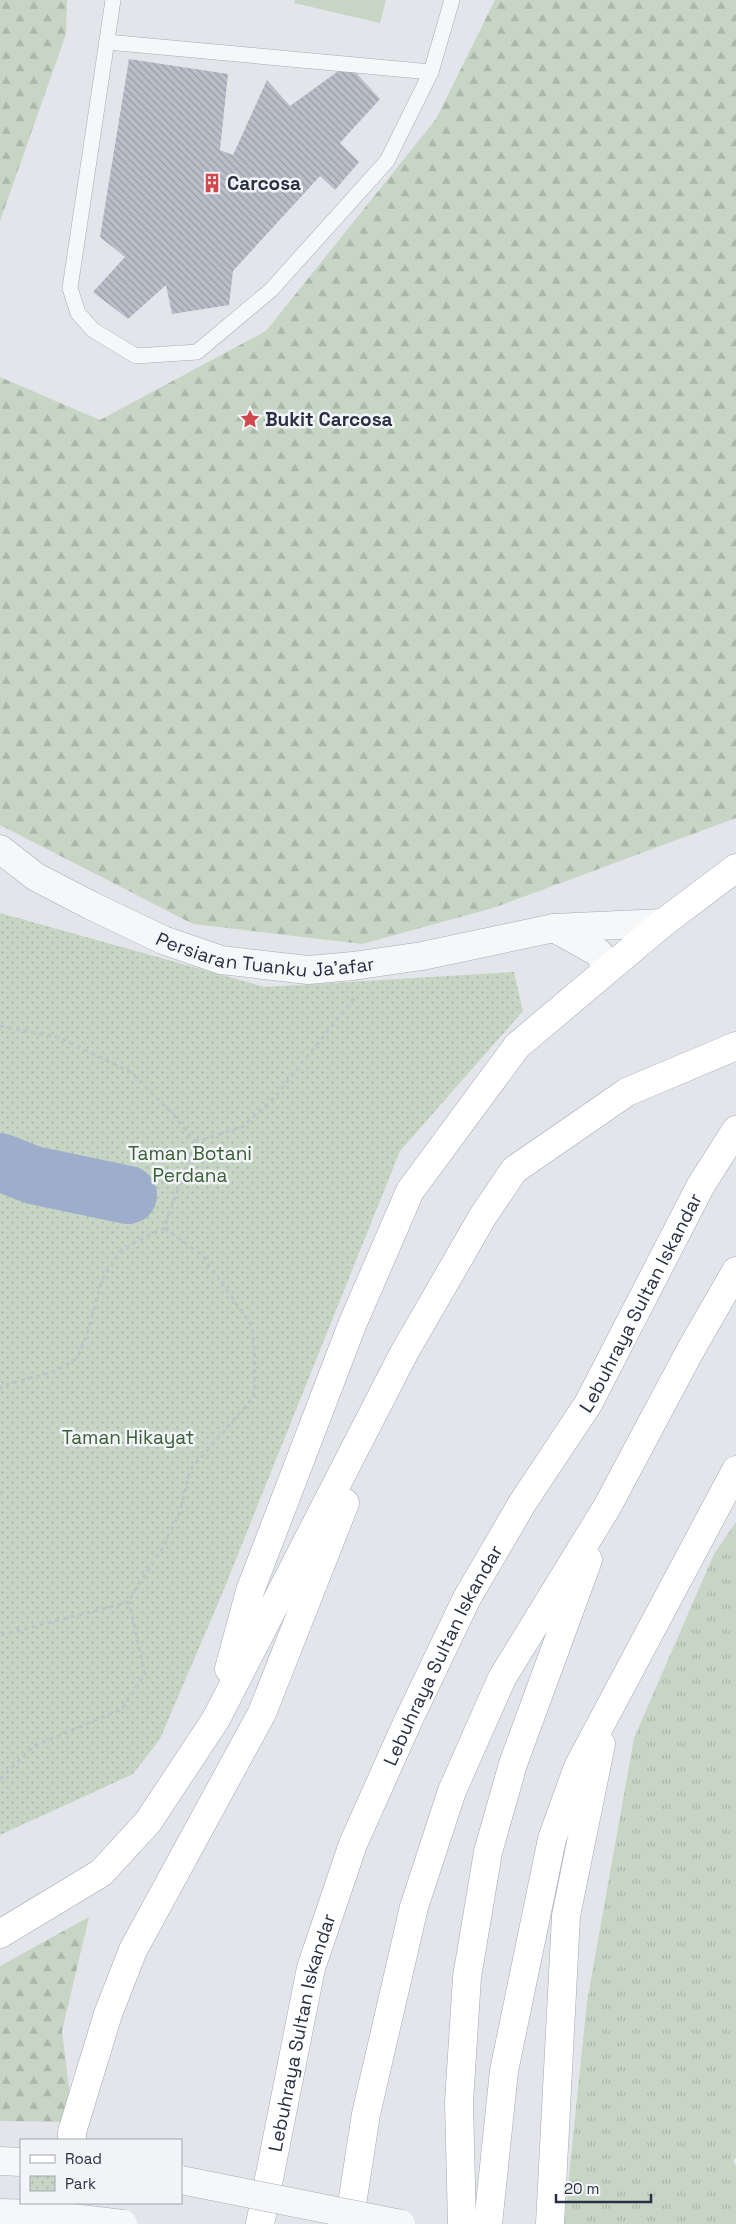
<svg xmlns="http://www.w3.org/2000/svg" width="736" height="2224" font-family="'Space Grotesk',sans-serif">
<defs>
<pattern id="grass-tufts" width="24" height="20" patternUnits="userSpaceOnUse" patternTransform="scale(1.25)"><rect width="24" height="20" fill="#c6d5c4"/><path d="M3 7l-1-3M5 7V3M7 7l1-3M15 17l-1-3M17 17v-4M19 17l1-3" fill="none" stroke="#aab7aa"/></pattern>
<pattern id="forest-firs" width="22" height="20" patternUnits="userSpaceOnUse" patternTransform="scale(1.25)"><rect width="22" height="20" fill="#c6d5c4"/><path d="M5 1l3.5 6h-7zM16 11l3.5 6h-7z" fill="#aab7aa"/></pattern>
<pattern id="park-dots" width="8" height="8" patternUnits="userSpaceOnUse" patternTransform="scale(1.25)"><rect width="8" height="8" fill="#c6d5c4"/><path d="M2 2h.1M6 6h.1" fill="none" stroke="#aab7aa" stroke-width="1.8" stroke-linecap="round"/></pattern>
<pattern id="building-back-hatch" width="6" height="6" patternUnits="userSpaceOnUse" patternTransform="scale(1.25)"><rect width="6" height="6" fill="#babec9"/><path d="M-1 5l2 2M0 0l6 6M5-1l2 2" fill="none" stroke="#979ba5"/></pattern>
</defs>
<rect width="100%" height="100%" fill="#e3e5eb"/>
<!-- grass -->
<polygon fill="url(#grass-tufts)" points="736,1522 736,2158 733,2160 736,2166 736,2224 564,2224 587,2002 634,1738 714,1554"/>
<!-- forest -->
<g fill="url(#forest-firs)">
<polygon points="0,0 67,0 66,34 0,221"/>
<polygon points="495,0 736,0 736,818 493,908 362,944 193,924 0,825 0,377 100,420 266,331 436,119"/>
<polygon points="89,1917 62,2031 73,2122 0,2121 0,1966"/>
</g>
<!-- park -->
<polygon fill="url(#park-dots)" points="0,913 265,987 514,972 523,1011 400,1151 222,1594 160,1739 133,1774 0,1835"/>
<!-- pitch -->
<polygon fill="#c6d5c4" points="295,0 386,0 380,23 294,3"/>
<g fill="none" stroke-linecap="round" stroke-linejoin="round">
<!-- river -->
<polyline stroke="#9daecc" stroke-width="58" points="0,1162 33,1175 128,1195"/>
</g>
<!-- building -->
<polygon fill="url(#building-back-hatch)" points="129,59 228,74 220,150 233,155 267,80 290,106 348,64 380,99 340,143 359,162 335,190 320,176 233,271 229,305 172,314 166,285 128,319 93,292 125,257 100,237"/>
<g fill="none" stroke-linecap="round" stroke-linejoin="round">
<defs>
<g id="service">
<polyline points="113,0 70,288 78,313 93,330 136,356 197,352 271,290 387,161 431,72 452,0"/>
<polyline points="107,42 431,72"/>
</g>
<g id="minor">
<path id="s1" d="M0 849 36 877 92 906 163 940 221 960 308 970 353 966 422 956 554 928 663 923"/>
<polyline points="554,928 599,953 607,969"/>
</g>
<polyline id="tertiary" points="0,2161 21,2162"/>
<g id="primary">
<polyline points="229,1669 250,1591 352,1325 410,1191 517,1046 663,923 736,868"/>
<polyline points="0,1934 101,1873 148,1822 216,1719 404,1353 483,1216 514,1170 627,1092 736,1046"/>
<polyline points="72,2140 72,2132 108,2014 133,1950 262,1713 345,1503"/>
<path id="s2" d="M260 2224 311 1968 353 1844 408 1721 467 1598 523 1502 588 1404 701 1185 736 1130"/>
<polyline points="349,2224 366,2114 414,1907 452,1791 502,1678 607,1507 690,1351 736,1271"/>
<polyline points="462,2224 459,2102 467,1977 488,1852 513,1764 588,1560"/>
<polyline points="488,2224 504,2071 552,1839 578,1767 736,1470"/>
<polyline points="550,2224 566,1916 601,1744"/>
</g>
</defs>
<!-- service casing -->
<use href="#service" stroke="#a8abb6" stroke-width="16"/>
<!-- minor casing -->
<use href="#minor" stroke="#a8abb6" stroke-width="29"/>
<!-- tertiary casing -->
<use href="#tertiary" stroke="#a8abb6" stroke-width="29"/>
<!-- primary casing -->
<use href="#primary" stroke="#a2a8b7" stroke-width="29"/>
<!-- path -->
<g stroke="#c1c3ca" stroke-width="3" stroke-dasharray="4 4" stroke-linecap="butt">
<polyline points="0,1026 58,1037 132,1073 173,1114 195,1142"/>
<polyline points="195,1142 242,1127 275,1097 355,997"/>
<polyline points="0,1390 2,1386 56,1371 76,1359 86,1338 102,1280 122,1249 164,1228 195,1142"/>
<polyline points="0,1491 0,1495"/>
<polyline points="1,1635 129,1602 136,1588 161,1551 180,1512 190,1470 254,1397 255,1360 252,1326 202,1255 164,1228"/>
<polyline points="0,1779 34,1746 122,1709 145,1674 129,1602"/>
</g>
<!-- service -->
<use href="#service" stroke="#f6f7f9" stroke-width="15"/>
<!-- minor -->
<use href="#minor" stroke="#f6f7f9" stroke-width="28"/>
<!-- tertiary -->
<use href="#tertiary" stroke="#f6f7f9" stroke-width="28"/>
<!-- primary -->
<use href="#primary" stroke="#fff" stroke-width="28"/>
<defs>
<g id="tertiary-bridge">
<polyline points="181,2180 401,2224"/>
<polyline points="0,2213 38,2214 123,2224"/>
</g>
</defs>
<!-- tertiary-bridge casing -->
<use href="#tertiary-bridge" stroke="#a8abb6" stroke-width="29" stroke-linecap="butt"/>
<!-- tertiary-bridge -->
<use href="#tertiary-bridge" stroke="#f6f7f9" stroke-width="28"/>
</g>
<!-- icons -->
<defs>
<symbol id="building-bare" viewBox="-9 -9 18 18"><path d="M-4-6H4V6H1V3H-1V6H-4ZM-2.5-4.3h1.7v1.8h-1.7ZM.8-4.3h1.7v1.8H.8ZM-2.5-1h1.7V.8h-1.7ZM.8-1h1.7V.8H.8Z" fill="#d1474c" stroke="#f3f4f8" stroke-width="2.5" paint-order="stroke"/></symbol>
<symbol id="sight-bare" viewBox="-9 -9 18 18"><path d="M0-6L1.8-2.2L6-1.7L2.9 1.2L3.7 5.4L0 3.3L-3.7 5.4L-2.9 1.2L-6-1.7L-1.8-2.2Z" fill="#d1474c" stroke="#f3f4f8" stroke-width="2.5" paint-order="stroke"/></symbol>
</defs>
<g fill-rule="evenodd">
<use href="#building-bare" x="198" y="169" width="28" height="28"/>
<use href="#sight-bare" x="236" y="405" width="28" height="28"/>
</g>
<g text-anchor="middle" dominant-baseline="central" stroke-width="5" stroke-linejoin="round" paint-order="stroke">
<!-- poi labels -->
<g font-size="19" font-weight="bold" fill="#2a3044" stroke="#f3f4f8" text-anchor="start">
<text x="227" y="183">Carcosa</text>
<text x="265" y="419">Bukit Carcosa</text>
</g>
<!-- street labels -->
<g font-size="19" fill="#2a3044" stroke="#f3f4f8">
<text stroke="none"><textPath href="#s1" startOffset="292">Persiaran Tuanku Ja'afar</textPath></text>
<text stroke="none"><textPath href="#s2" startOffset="1006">Lebuhraya Sultan Iskandar</textPath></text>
<text stroke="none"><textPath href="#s2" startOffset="601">Lebuhraya Sultan Iskandar</textPath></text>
<text stroke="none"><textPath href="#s2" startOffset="196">Lebuhraya Sultan Iskandar</textPath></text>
</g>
<!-- park labels -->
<g font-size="19" fill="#3a6037" stroke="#f3f4f8">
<text x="190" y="1153">Taman Botani<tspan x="190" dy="22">Perdana</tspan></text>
<text x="128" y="1437">Taman Hikayat</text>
</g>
</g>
<!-- legend -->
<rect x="20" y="2139" width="162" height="65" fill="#f3f4f8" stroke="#a3a6b0"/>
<rect x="30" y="2155" width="25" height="8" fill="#ffffff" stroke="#a3a6b0"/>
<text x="65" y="2164" font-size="15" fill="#2a3044">Road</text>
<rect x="30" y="2176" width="25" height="15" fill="url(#park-dots)" stroke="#a3a6b0"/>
<text x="65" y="2189" font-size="15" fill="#2a3044">Park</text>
<!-- scale -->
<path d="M556 2194v8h95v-8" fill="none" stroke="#2a3044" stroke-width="2.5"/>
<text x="564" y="2194" font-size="15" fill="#2a3044" stroke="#f3f4f8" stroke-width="4" paint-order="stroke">20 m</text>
</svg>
